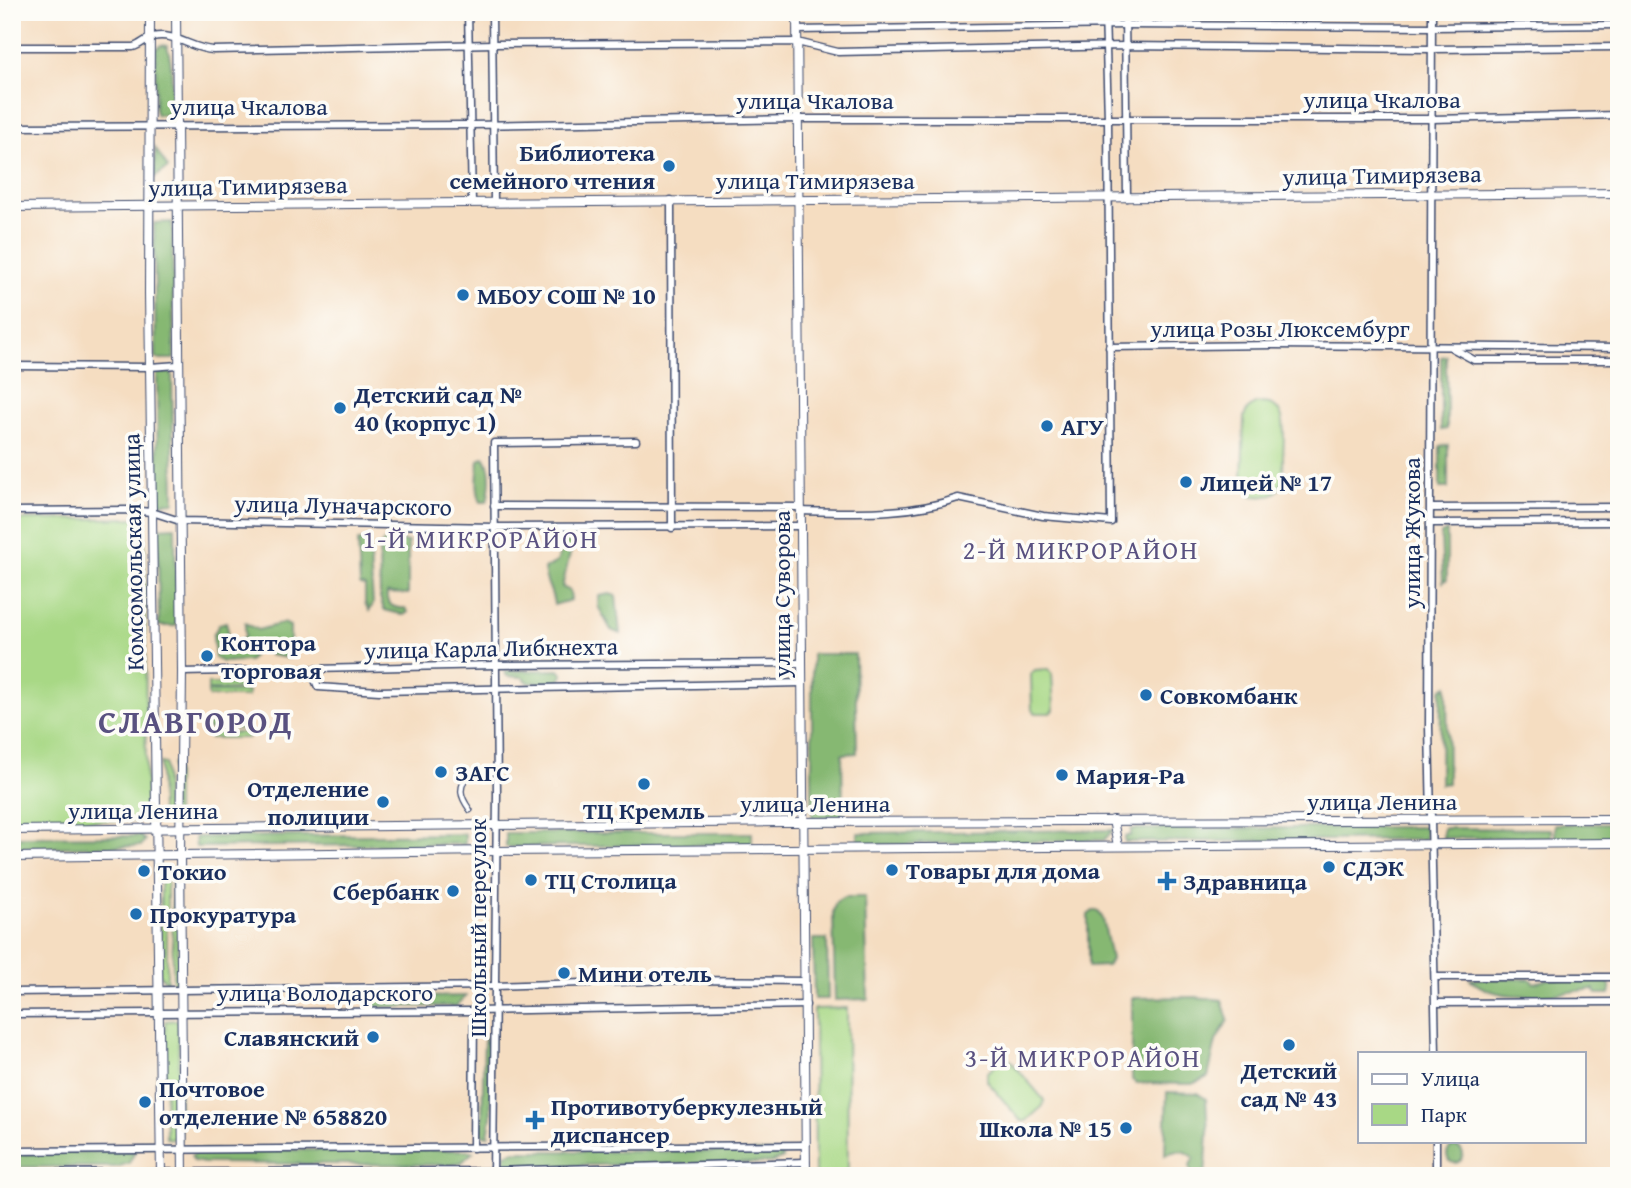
<svg xmlns="http://www.w3.org/2000/svg" width="1631" height="1188" font-family="'Gentium Book Plus',serif">
<rect width="100%" height="100%" fill="#fdfcf7"/>
<filter id="ink" filterUnits="userSpaceOnUse"><feTurbulence type="fractalNoise" baseFrequency=".0143" numOctaves="2"/><feDisplacementMap in="SourceGraphic" scale="14" xChannelSelector="R" yChannelSelector="G"/><feConvolveMatrix kernelMatrix="1 2 1 2 8 2 1 2 1" color-interpolation-filters="sRGB"/></filter>
<filter id="wash" filterUnits="userSpaceOnUse"><feTurbulence type="fractalNoise" baseFrequency=".00686" numOctaves="4" result="noise"/><feDisplacementMap in="SourceGraphic" scale="28" xChannelSelector="R" yChannelSelector="G"/><feGaussianBlur stdDeviation="1.57" result="paint"/><feColorMatrix in="noise" values="0 0 0 0 0 0 0 0 0 0 0 0 0 0 0 0 0 1.4 0 .05"/><feComposite in="paint" operator="in"/></filter>
<g filter="url(#wash)">
<rect width="100%" height="100%" fill="#f5ddc1"/>
<!-- green -->
<g fill="#a8d885" stroke="#628472" stroke-width="2">
<path d="M1255 404C1290 397 1284 434 1283 456 1283 466 1285 481 1279 489 1272 497 1263 497 1253 496L1242 483 1244 417 1247 410Z"/>
<polygon points="145,518 146,821 12,820 12,520"/>
<polygon points="1048,669 1052,674 1054,710 1050,713 1036,713 1032,710 1031,674 1035,670"/>
<polygon points="208,684 248,684 248,689 208,690"/>
<polygon points="208,692 248,692 248,697 209,697"/>
<polygon points="248,723 248,729 208,729 208,724"/>
<rect x="209" y="733" width="39" height="5"/>
<polygon points="160,763 165,764 166,816 161,815"/>
<polygon points="172,764 176,765 176,814 172,815"/>
<polygon points="161,867 167,868 167,983 160,975"/>
<polygon points="172,868 177,868 178,984 173,985"/>
<polygon points="847,1008 848,1176 815,1176 814,1009"/>
<polygon points="178,1020 180,1139 166,1138 165,1021"/>
<polygon points="1003,1059 1010,1060 1044,1100 1043,1106 1026,1121 1021,1121 987,1081 987,1073"/>
</g>
<!-- forest -->
<g fill="#86b872" stroke="#507468" stroke-width="2">
<path d="M161 45 167 46C174 67 172 93 169 114L157 115 155 110 156 49Z"/>
<polygon points="155,148 168,168 155,177"/>
<polygon points="172,222 174,359 156,359 154,223"/>
<polygon points="1446,356 1447,429 1441,430 1441,357"/>
<polygon points="157,373 172,373 174,502 158,503"/>
<polygon points="1448,445 1448,488 1440,488 1440,446"/>
<path d="M484 457C493 468 490 488 487 502H481C475 489 478 474 479 460Z"/>
<polygon points="175,527 176,626 159,626 158,528"/>
<polygon points="1447,531 1447,579 1443,582 1441,534"/>
<polygon points="358,541 369,541 373,604 369,611 365,603 365,586 360,585"/>
<path d="M396 541 408 542V594L387 593C385 605 395 609 405 608L408 612 404 615 384 610 380 597 379 548 383 542Z"/>
<path d="M564 542H570L571 550 562 587 570 591 571 600 554 605C553 591 545 583 544 569L557 562Z"/>
<polygon points="610,594 616,596 620,634 611,630 598,606 599,596"/>
<polygon points="226,622 228,630 226,644 235,649 237,643 245,637 245,623 258,630 284,623 290,626 290,641 285,649 288,658 269,655 263,644 257,648 243,644 242,649 253,656 249,661 222,662 215,658 213,636 219,624"/>
<polygon points="812,654 855,654 857,753 842,754 843,817 812,817"/>
<polygon points="559,670 563,675 559,682 529,683 523,677 507,676 504,671"/>
<polygon points="1447,686 1448,783 1440,784 1441,690"/>
<rect x="1555" y="824" width="64" height="16"/>
<polygon points="1425,827 1425,839 1125,842 1125,837 1131,835 1131,829"/>
<polygon points="1443,828 1551,829 1551,837 1443,838"/>
<polygon points="1113,830 1104,840 858,845 858,833"/>
<polygon points="506,833 752,833 752,844 506,847"/>
<polygon points="465,834 465,844 196,847 195,837"/>
<polygon points="140,836 145,840 141,846 12,848 12,837"/>
<polygon points="844,897 865,897 868,999 835,1000 833,911 836,902"/>
<polygon points="1093,911 1098,911 1103,919 1111,959 1107,966 1088,967 1088,915"/>
<polygon points="813,939 827,939 828,999 814,999"/>
<path d="M1470 979H1530L1534 983 1548 979H1591L1596 981 1605 979C1611 983 1611 987 1609 994H1597L1594 989C1560 993 1498 1006 1470 979Z"/>
<polygon points="466,996 456,1006 369,1007 372,998"/>
<polygon points="1196,997 1222,1000 1228,1020 1216,1041 1208,1077 1192,1084 1137,1083 1132,1080 1132,998"/>
<polygon points="484,1037 490,1048 491,1117 488,1136 483,1135 482,1132"/>
<path d="M1167 1092 1197 1093 1206 1099 1208 1134 1205 1176H1193C1189 1168 1189 1165 1194 1158 1187 1149 1174 1150 1165 1155Z"/>
<circle cx="1455" cy="1155" r="8"/>
<polygon points="197,1150 467,1150 473,1152 462,1162 451,1165 204,1163 194,1161 191,1156"/>
<polygon points="135,1151 129,1163 117,1167 12,1167 12,1154"/>
<polygon points="515,1151 771,1152 781,1154 783,1158 771,1163 511,1166 505,1163 505,1154"/>
</g>
</g>
<g filter="url(#ink)">
<g fill="none" stroke-linecap="round" stroke-linejoin="round">
<defs>
<path id="pedestrian" d="M470 772C458 787 459 795 470 810"/>
<g id="minor">
<polyline points="468,12 472,202"/>
<polyline points="492,12 494,202"/>
<polyline points="1125,12 1127,198"/>
<polyline points="1432,12 1429,726 1436,1053"/>
<polyline points="797,30 1125,25 1432,27 1619,25"/>
<path d="M12 47H133C141 45 145 39 153 37 175 32 191 49 213 50L494 44 797 42 838 52 1125 46 1432 49 1619 47"/>
<polyline points="12,127 471,125 797,119 1432,119 1619,115"/>
<polyline points="671,200 672,528"/>
<polyline points="1109,347 1274,345 1619,348"/>
<polyline points="1452,348 1474,360 1619,360"/>
<polyline points="12,366 150,367 178,365"/>
<polyline points="494,506 800,507"/>
<polyline points="1431,508 1619,507"/>
<polyline points="12,511 128,510 152,512 180,521 494,527 800,526"/>
<path d="M800 511C853 512 907 516 958 498L1043 516 1111 522 1108 119 1105 12"/>
<polyline points="1431,523 1619,522"/>
<polyline points="311,670 318,687 379,691 801,683"/>
<polyline points="182,672 495,665 801,663"/>
<polyline points="1435,977 1619,977"/>
<polyline points="12,992 496,986 674,980 805,981"/>
<polyline points="1436,1003 1619,1002"/>
<polyline points="12,1014 474,1011 806,1005"/>
<polyline points="473,1148 474,1011"/>
<polyline points="12,1151 806,1145"/>
<polyline points="12,1173 493,1171 806,1162"/>
<polyline points="493,1176 497,794 494,443 636,441"/>
<polyline points="1436,1176 1436,1141"/>
</g>
<g id="tertiary">
<polyline points="150,12 149,293 161,1176"/>
<polyline points="176,12 182,672 180,856 183,1176"/>
<polyline points="797,12 806,1176"/>
<polyline points="12,207 1619,193"/>
<polyline points="1113,820 1118,846"/>
<polyline points="12,830 787,822 1619,819"/>
<polyline points="12,857 496,851 1619,843"/>
</g>
</defs>
<!-- pedestrian casing -->
<use href="#pedestrian" stroke="#3c496d" stroke-width="7"/>
<!-- minor casing -->
<use href="#minor" stroke="#3c496d" stroke-width="9"/>
<!-- tertiary casing -->
<use href="#tertiary" stroke="#3c496d" stroke-width="10"/>
<!-- pedestrian -->
<use href="#pedestrian" stroke="#fff" stroke-width="4.5"/>
<!-- minor -->
<use href="#minor" stroke="#fff" stroke-width="6"/>
<!-- tertiary -->
<use href="#tertiary" stroke="#fff" stroke-width="8"/>
</g>
</g>
<!-- markers -->
<g fill="#1f6fb2" stroke="#fdfcf7" stroke-width="2.5">
<circle cx="669" cy="166" r="7"/>
<circle cx="463" cy="295" r="7"/>
<circle cx="340" cy="408" r="7"/>
<circle cx="1047" cy="426" r="7"/>
<circle cx="1186" cy="482" r="7"/>
<circle cx="207" cy="656" r="7"/>
<circle cx="1146" cy="695" r="7"/>
<circle cx="441" cy="772" r="7"/>
<circle cx="1062" cy="775" r="7"/>
<circle cx="644" cy="784" r="7"/>
<circle cx="383" cy="802" r="7"/>
<circle cx="1329" cy="867" r="7"/>
<circle cx="892" cy="870" r="7"/>
<circle cx="144" cy="871" r="7"/>
<circle cx="531" cy="880" r="7"/>
<path d="M1163.5 870.5h7v7h7v7h-7v7h-7v-7h-7v-7h7z"/>
<circle cx="453" cy="891" r="7"/>
<circle cx="136" cy="914" r="7"/>
<circle cx="564" cy="973" r="7"/>
<circle cx="373" cy="1037" r="7"/>
<circle cx="1289" cy="1045" r="7"/>
<circle cx="145" cy="1102" r="7"/>
<path d="M531.5 1109.5h7v7h7v7h-7v7h-7v-7h-7v-7h7z"/>
<circle cx="1126" cy="1128" r="7"/>
</g>
<g text-anchor="middle" dominant-baseline="central" stroke-width="7" stroke-linejoin="round" paint-order="stroke">
<!-- street labels -->
<g font-size="24" fill="#1b2f5e" stroke="#fdfcf7">
<text x="1382" y="99">улица Чкалова</text>
<text x="815" y="100">улица Чкалова</text>
<text x="249" y="106">улица Чкалова</text>
<text transform="translate(1382 175) rotate(-1)">улица Тимирязева</text>
<text x="815" y="180">улица Тимирязева</text>
<text transform="translate(248 186) rotate(-1)">улица Тимирязева</text>
<text x="1280" y="328">улица Розы Люксембург</text>
<text transform="translate(343 505) rotate(1)">улица Луначарского</text>
<text transform="translate(1411 533) rotate(-90)">улица Жукова</text>
<text transform="translate(133 552) rotate(-91)">Комсомольская улица</text>
<text transform="translate(781 594) rotate(-90)">улица Суворова</text>
<text transform="translate(491 648) rotate(-1)">улица Карла Либкнехта</text>
<text x="1382" y="801">улица Ленина</text>
<text x="815" y="803">улица Ленина</text>
<text x="143" y="810">улица Ленина</text>
<text transform="translate(477 928) rotate(-90)">Школьный переулок</text>
<text x="325" y="992">улица Володарского</text>
</g>
<!-- poi labels -->
<g font-size="24" font-weight="bold" fill="#1b2f5e" stroke="#fdfcf7" text-anchor="start">
<text x="655" y="152" text-anchor="end">Библиотека<tspan x="655" dy="28">семейного чтения</tspan></text>
<text x="477" y="295">МБОУ СОШ № 10</text>
<text x="354" y="394">Детский сад №<tspan x="354" dy="28">40 (корпус 1)</tspan></text>
<text x="1061" y="426">АГУ</text>
<text x="1200" y="482">Лицей № 17</text>
<text x="221" y="642">Контора<tspan x="221" dy="28">торговая</tspan></text>
<text x="1160" y="695">Совкомбанк</text>
<text x="455" y="772">ЗАГС</text>
<text x="1076" y="775">Мария-Ра</text>
<text x="369" y="788" text-anchor="end">Отделение<tspan x="369" dy="28">полиции</tspan></text>
<text x="644" y="810" text-anchor="middle">ТЦ Кремль</text>
<text x="1343" y="867">СДЭК</text>
<text x="906" y="870">Товары для дома</text>
<text x="158" y="871">Токио</text>
<text x="545" y="880">ТЦ Столица</text>
<text x="1183" y="881">Здравница</text>
<text x="439" y="891" text-anchor="end">Сбербанк</text>
<text x="150" y="914">Прокуратура</text>
<text x="578" y="973">Мини отель</text>
<text x="359" y="1037" text-anchor="end">Славянский</text>
<text x="1289" y="1070" text-anchor="middle">Детский<tspan x="1289" dy="28">сад № 43</tspan></text>
<text x="159" y="1088">Почтовое<tspan x="159" dy="28">отделение № 658820</tspan></text>
<text x="551" y="1106">Противотуберкулезный<tspan x="551" dy="28">диспансер</tspan></text>
<text x="1112" y="1128" text-anchor="end">Школа № 15</text>
</g>
<!-- neighbourhood labels -->
<g font-size="26" letter-spacing="2" fill="#595180" stroke="#fdfcf7">
<text x="481" y="538">1-Й МИКРОРАЙОН</text>
<text x="1081" y="549">2-Й МИКРОРАЙОН</text>
<text x="1083" y="1057">3-Й МИКРОРАЙОН</text>
</g>
<!-- district labels -->
<g font-size="32" font-weight="bold" letter-spacing="2" fill="#595180" stroke="#fdfcf7">
<text x="196" y="721">СЛАВГОРОД</text>
</g>
</g>
<!-- margin -->
<rect width="1631" height="1188" fill="none" stroke="#fdfcf7" stroke-width="42"/>
<!-- legend -->
<rect x="1358" y="1052" width="228" height="91" fill="#fdfcf7" stroke="#a3aaba" stroke-width="2"/>
<rect x="1372" y="1074" width="35" height="10" fill="#ffffff" stroke="#a3aaba" stroke-width="2"/>
<text x="1421" y="1086" font-size="21" fill="#1b2f5e">Улица</text>
<rect x="1372" y="1104" width="35" height="21" fill="#a8d885" stroke="#a3aaba" stroke-width="2"/>
<text x="1421" y="1122" font-size="21" fill="#1b2f5e">Парк</text>
</svg>
